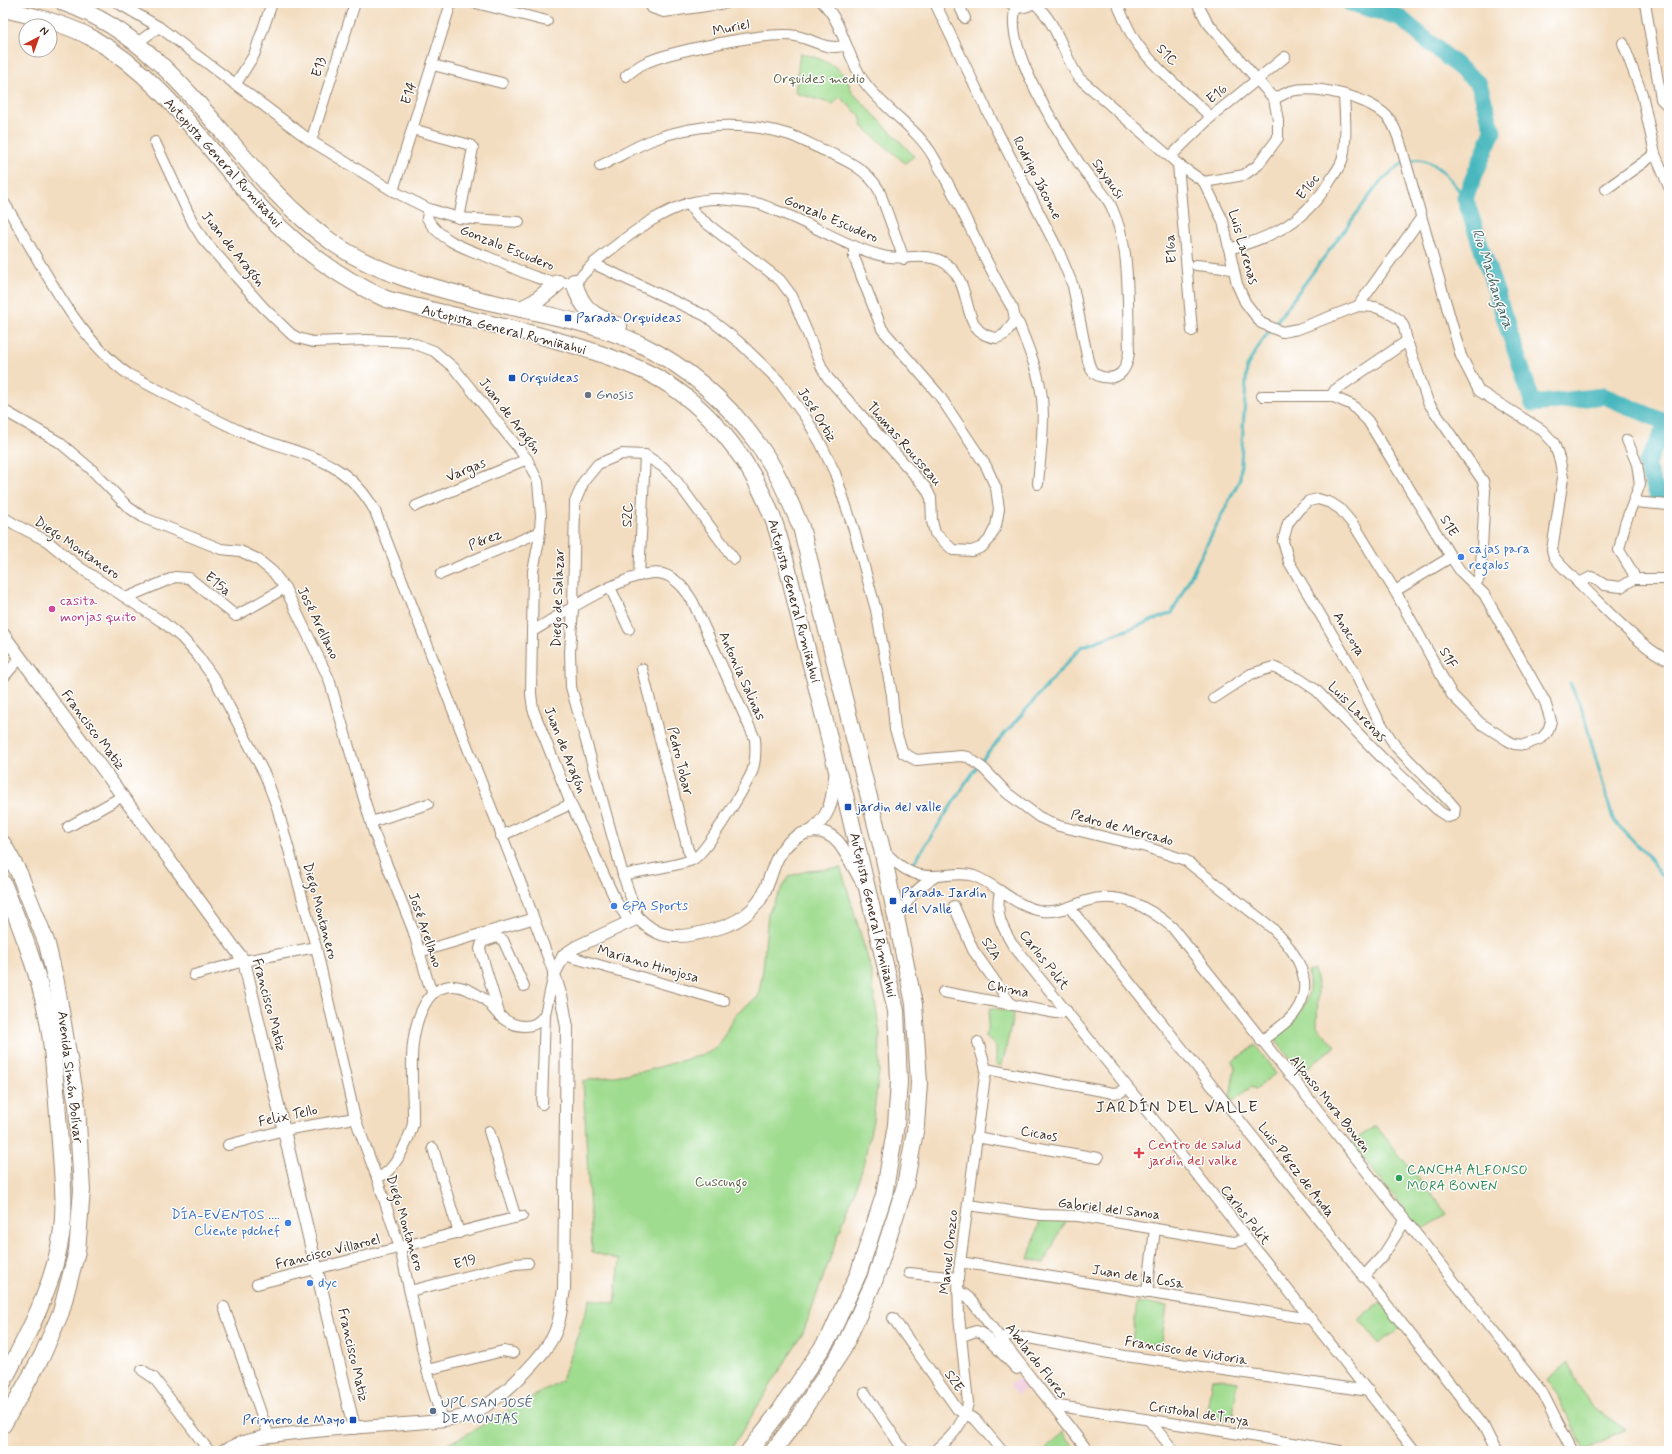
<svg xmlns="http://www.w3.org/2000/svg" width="1672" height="1454" font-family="Mynerve,sans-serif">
<rect width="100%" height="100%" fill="#fff"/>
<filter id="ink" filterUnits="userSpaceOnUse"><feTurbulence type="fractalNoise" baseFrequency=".025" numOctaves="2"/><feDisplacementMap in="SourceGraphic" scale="8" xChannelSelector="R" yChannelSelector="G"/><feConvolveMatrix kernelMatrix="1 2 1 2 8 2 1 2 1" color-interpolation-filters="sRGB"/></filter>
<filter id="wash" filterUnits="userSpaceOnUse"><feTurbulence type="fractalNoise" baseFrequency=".012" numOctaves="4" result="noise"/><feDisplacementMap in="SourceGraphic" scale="16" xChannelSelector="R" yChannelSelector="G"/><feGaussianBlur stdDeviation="0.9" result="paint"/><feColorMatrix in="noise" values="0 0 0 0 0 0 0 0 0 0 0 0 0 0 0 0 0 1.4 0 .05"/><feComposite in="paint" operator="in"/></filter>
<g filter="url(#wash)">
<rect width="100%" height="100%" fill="#f3ddc0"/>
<!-- built -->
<polygon fill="#f1d0e3" points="1019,1378 1026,1386 1019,1395 1010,1385"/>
<!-- park -->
<g fill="#a0dc90" stroke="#6e8357">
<path d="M800 53C825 60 844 65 852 92L914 156 905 163 863 127 860 116 840 97 833 104 795 93Z"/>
<polygon points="841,868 870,966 880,1035 879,1071 873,1121 862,1170 803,1333 733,1446 729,1451 432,1451 458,1439 562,1380 590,1299 615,1303 620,1260 592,1252 583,1081 645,1071 708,1053 719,1045 736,1013 758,997 763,969 768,913 789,876 807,871"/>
<path d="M1314 970 1318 988 1317 1026 1335 1046 1301 1073 1273 1037C1296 1016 1314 1007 1308 972Z"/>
<polygon points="990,1008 1014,1012 1002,1066 996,1064 996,1047 986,1037"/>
<polygon points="1255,1045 1276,1073 1255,1089 1251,1087 1229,1104 1235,1066 1232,1062"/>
<polygon points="1375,1126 1376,1126 1447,1214 1420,1230 1351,1143"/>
<polygon points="1067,1217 1044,1263 1028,1259 1041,1218"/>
<polygon points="1137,1302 1167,1306 1161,1346 1132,1342"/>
<polygon points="1381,1302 1402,1327 1379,1344 1359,1319"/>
<polygon points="1568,1362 1590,1405 1626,1430 1584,1451 1557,1394 1546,1380"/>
<polygon points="1212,1378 1238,1382 1232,1420 1206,1417"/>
<polygon points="1063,1432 1077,1451 1044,1451"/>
</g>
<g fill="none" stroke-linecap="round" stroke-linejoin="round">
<!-- stream -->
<g stroke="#48b8be" stroke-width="3">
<polyline points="1570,683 1583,712 1613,820 1647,855 1669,885"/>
<path d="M913 864 979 763 1081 647 1172 613 1240 479 1247 366 1262 341 1380 182C1389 175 1401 161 1413 160 1435 156 1453 183 1465 198"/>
</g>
<!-- river -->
<polyline stroke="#48b8be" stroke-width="17" points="1350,3 1399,17 1479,84 1493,131 1465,198 1533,404 1604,396 1667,423 1646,465 1657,493 1669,500"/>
</g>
</g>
<g filter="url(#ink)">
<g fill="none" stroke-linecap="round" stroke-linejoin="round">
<defs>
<g id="minor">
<polyline points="118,3 159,27 311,141 393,191 429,209 459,218 519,222"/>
<polyline points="476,3 547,21"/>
<polyline points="650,3 652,8 664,12 727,3"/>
<path d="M935 3 994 125 1059 252 1073 286 1088 361C1089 364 1091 370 1093 372 1100 379 1115 380 1122 372 1127 366 1128 359 1129 352 1128 320 1129 285 1125 254 1123 239 1118 222 1112 208 1106 193 1090 180 1081 166 1059 133 1002 46 1016 7"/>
<polyline points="958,3 965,18"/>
<path d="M1010 3C1018 9 1025 9 1033 3"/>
<path d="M1034 3C1058 23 1062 53 1079 78L1178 164 1204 182 1223 221 1237 284 1245 302 1261 323 1282 332 1298 329 1358 306 1375 307 1386 311 1400 320 1404 327 1407 341 1428 402 1483 481 1485 491 1481 567 1479 578 1475 585"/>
<path d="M1117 3C1123 17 1128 30 1136 42 1153 67 1188 95 1211 117"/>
<polyline points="1197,3 1207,22 1274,99 1278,120 1278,138 1258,165 1244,175 1204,182"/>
<polyline points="1645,3 1661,99 1667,105 1669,104"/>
<polyline points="137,43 159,27"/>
<polyline points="1623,43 1642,94 1655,154 1669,187"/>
<polyline points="433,65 502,83"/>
<path d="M626 76C631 72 637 67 643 64 669 51 769 31 796 36 813 39 828 52 846 45"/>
<polyline points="235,85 254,55 272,3"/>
<path d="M1274 99C1279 97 1285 93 1291 91 1317 84 1373 98 1390 120 1396 128 1399 140 1402 149L1461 356 1479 391 1542 430 1554 443 1560 461 1563 478 1552 550 1554 557C1562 568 1573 576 1582 586 1601 604 1646 653 1669 660"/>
<polyline points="412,129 470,145 473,148 459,218"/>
<polyline points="311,141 355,3"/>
<polyline points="155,142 193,223 203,239 263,307 291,334 298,338 313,342 366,340 410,342 434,351 454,368 527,459 538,482 541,516 539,541 533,571 531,694 533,709 571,804 616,901 629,921"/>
<polyline points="1171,156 1211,117 1285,57"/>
<polyline points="1178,164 1192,331"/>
<path d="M600 166C617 158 634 147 652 140 695 123 746 121 790 135 801 139 812 145 823 150 846 160 866 168 879 190L904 259"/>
<polyline points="1606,189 1655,154"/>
<polyline points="393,191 451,3"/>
<path d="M3 201C40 259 72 334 128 374 165 393 203 414 242 432 295 455 344 454 375 511L523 889 554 974 545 1014C535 1031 515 1028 501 1017 495 1012 490 1004 484 999 473 991 458 983 445 987 438 989 432 993 428 999 404 1035 414 1084 413 1124 408 1141 395 1172 377 1178"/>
<polyline points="688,203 697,216 780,280 792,296 822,368 828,378 926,488 931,498 932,521 935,533 953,550 972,551 982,547 989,540 996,526 999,509 996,488 986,466 939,395 882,329 854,257 854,246"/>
<path d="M429 209 427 218C439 240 466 249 488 257 511 266 540 283 565 283 578 284 585 271 594 263 627 236 673 198 718 199 730 200 743 201 755 203 762 204 770 208 777 211 813 224 846 247 883 256 903 261 927 251 945 263 977 285 957 334 997 338L1005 334 1015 320 1013 309C983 260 962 206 933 156 916 127 885 110 865 83 847 59 844 24 823 3"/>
<path d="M1229 249C1274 237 1305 221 1330 181 1334 174 1342 165 1343 157 1347 137 1345 116 1344 95"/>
<path d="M594 264 706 316 740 343 778 380 806 418 821 444 835 473 854 530 876 610 892 695 895 730 903 753 916 760 961 756 968 757 984 769 1007 793 1039 817 1059 826 1146 847 1185 860 1272 928C1295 950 1318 983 1294 1014 1286 1024 1272 1033 1261 1041"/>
<polyline points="1196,265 1233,269"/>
<polyline points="1358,306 1421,218"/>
<path d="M1015 320 1019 324C1028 348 1039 372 1042 398 1045 426 1040 456 1038 484"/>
<polyline points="1331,396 1335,390 1407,341"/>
<polyline points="3,410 59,442 91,469 128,507 144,518 221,549 240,551 257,559 273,572 285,588 329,679 374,833 413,930 429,985 433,993"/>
<polyline points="1634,502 1669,505"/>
<polyline points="416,506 527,459"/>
<polyline points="3,517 16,525 47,541 79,567 164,623 182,638 198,656 215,680 265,775 277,807 316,947 355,1118 377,1178 400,1248 427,1370 442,1420"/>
<polyline points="441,574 540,532"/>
<polyline points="639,576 645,455"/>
<polyline points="1634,579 1669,579"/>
<polyline points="1579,583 1591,577 1597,579 1604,585 1621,587 1634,579 1633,573 1619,550 1625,524 1640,484 1637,464 1627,440"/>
<polyline points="610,587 629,629"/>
<polyline points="1395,591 1451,557"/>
<polyline points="128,597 175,577 189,578 236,616 285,588"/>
<path d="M533 631C560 615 634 566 663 574 677 578 686 590 693 602L755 739C756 751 756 761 752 772 745 787 705 855 692 860 672 867 645 870 623 875"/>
<polyline points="642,669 688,850 693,859"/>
<polyline points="3,678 20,658"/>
<polyline points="1214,698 1251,674 1273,667 1298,678 1316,690 1385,761 1440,812 1448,817 1454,815 1455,808 1449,801 1396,747 1378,719 1354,671 1289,562 1283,541 1288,523 1300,508 1309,501 1318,499 1331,503 1340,509 1356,528 1395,591 1452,695 1480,723 1507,740 1514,744 1524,745 1542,738 1548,731 1551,721 1545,702 1484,594 1461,572 1451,557 1368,421 1352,405 1331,396 1262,396"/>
<polyline points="371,822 428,804"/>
<polyline points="68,827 123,796"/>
<polyline points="501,836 571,804"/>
<path d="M883 850C904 872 916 879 947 875 956 874 965 873 974 876 998 885 1015 907 1042 911 1058 913 1071 906 1086 901 1119 891 1147 906 1172 927L1542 1392 1572 1451"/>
<path d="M1000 891C995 914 1001 925 1012 944L1150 1115 1415 1451"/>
<polyline points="954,906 973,950 1011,1004"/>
<polyline points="1070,908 1483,1425 1496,1451"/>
<polyline points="638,918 623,875 571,687 570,652 573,608 575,502 584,481 598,464 622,454 645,455 663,467 675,479 734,559"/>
<path d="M897 921C905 901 916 888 935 877"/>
<polyline points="419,952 532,919"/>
<polyline points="564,955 724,1001"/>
<polyline points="194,975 244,961 316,947"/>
<polyline points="943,992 1056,1013 1067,1011"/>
<polyline points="499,1013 480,949 482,942 497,937 503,940 524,986"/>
<polyline points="986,1069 1113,1093 1121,1092 1127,1087"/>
<polyline points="542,1104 545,1014"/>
<polyline points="489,1131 516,1218"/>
<polyline points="976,1137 1098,1158"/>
<polyline points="228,1145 284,1130 355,1118"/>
<polyline points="433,1148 459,1233"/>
<polyline points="968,1205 1041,1215 1078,1216 1234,1242 1240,1241 1245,1238"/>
<polyline points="960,1262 1310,1319"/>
<polyline points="909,1273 958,1278"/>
<polyline points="1363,1277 1384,1254 1405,1221"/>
<polyline points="257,1284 522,1216"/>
<polyline points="410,1291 515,1264 528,1263"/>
<polyline points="958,1292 964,1294 969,1298 1088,1451"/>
<polyline points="1147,1293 1155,1229"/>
<polyline points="224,1307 269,1436"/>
<polyline points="893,1318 958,1410 976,1420 1002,1451"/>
<polyline points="962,1336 976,1331 982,1333 1017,1369"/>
<polyline points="1001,1339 1006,1336 1012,1335 1125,1356 1369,1391"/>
<polyline points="142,1370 154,1378 209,1451"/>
<polyline points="427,1370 503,1351 513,1353"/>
<polyline points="865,1393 904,1451"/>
<polyline points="1052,1405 1204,1428 1340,1451"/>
<polyline points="1149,1420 1174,1451"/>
<path d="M935 1451C951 1438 964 1424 968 1403L959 1316 958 1278 986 1069 978 1042"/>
</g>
<g id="tertiary">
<polyline points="3,634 244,961 354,1428"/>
<path d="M812 831C834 810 831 799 836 771"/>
<path d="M223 1451 243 1442 263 1437C305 1431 347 1428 389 1425 416 1423 445 1422 470 1414 495 1405 536 1364 550 1342 560 1327 561 1307 564 1289L567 1027 562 1000 554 974 564 955 576 947 638 918C656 936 670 939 695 934 719 929 740 924 757 904 768 891 770 872 778 857 790 835 818 820 838 842 848 854 855 871 863 884"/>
</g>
<g id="trunk">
<path d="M64 3C185 45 235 177 336 245 379 274 431 287 481 300 532 312 593 322 640 344 688 367 729 404 760 447 778 472 789 500 801 527L882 849 914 1004 919 1083 916 1126 905 1186 875 1279 843 1349 795 1422 773 1451"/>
<path d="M3 9C34 16 64 23 92 38 166 79 209 154 266 213 301 250 340 278 386 299 471 322 560 334 642 370 702 397 749 456 772 516 785 551 792 589 801 625 813 673 825 720 836 767L845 795 896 1011 899 1082 896 1125 884 1195 859 1272 830 1336 779 1412 749 1451"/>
<path d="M574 282C581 310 594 316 619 326"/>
<polyline points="521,309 535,302 558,283"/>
<polyline points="3,844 19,873 47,944 56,982 77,1106 82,1190 77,1251 61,1312 42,1356 3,1425"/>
<path d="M3 883C22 930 41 978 49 1027 55 1065 57 1104 60 1142 62 1173 66 1205 61 1236 53 1288 27 1336 3 1382"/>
</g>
</defs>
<!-- minor casing -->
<use href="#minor" stroke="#97846f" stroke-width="12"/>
<!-- tertiary casing -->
<use href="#tertiary" stroke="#97846f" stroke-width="14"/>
<!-- trunk casing -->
<use href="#trunk" stroke="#97846f" stroke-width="18"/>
<!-- minor -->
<use href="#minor" stroke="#fff" stroke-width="10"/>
<!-- tertiary -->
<use href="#tertiary" stroke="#fff" stroke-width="12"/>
<!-- trunk -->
<use href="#trunk" stroke="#fff" stroke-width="16"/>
</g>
</g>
<!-- markers -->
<g fill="#1a4fb4" stroke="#fff" stroke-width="1.5">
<rect x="564" y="314" width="8" height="8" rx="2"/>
<rect x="508" y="374" width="8" height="8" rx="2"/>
<rect x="844" y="803" width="8" height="8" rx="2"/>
<rect x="889" y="897" width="8" height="8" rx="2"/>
<rect x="349" y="1416" width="8" height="8" rx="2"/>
</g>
<circle fill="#6b7280" stroke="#fff" stroke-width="1.5" cx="588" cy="395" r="4"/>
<g fill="#3f7fe0" stroke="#fff" stroke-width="1.5">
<circle cx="1461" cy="557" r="4"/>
<circle cx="614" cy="906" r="4"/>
<circle cx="288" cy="1223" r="4"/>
<circle cx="310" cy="1283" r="4"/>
</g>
<circle fill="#d1479c" stroke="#fff" stroke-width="1.5" cx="52" cy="609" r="4"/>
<path fill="#e0444e" stroke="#fff" stroke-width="1.5" d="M1137 1147h4v4h4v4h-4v4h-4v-4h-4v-4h4z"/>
<circle fill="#2e9e5b" stroke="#fff" stroke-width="1.5" cx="1399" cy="1178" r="4"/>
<circle fill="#5c6f8a" stroke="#fff" stroke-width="1.5" cx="433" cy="1411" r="4"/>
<g text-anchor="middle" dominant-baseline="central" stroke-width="3" stroke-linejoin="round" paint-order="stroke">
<!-- street labels -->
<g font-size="14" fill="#3b2a1e" stroke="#fff">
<text transform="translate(731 28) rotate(-12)">Muriel</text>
<text transform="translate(1167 55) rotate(45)">S1C</text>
<text transform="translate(319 67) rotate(-72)">E13</text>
<text transform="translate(409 93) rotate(-72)">E14</text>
<text transform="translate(1217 94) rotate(-38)">E16</text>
<text transform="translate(223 163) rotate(48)">Autopista General Rumiñahui</text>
<text transform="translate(1037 178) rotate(63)">Rodrigo Jácome</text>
<text transform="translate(1108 179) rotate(55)">Sayausi</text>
<text transform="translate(1308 187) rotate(-52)">E16c</text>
<text transform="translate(831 219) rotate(23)">Gonzalo Escudero</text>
<text transform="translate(1243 247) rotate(74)">Luis Larenas</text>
<text transform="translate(507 248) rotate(22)">Gonzalo Escudero</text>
<text transform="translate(233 249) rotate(51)">Juan de Aragón</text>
<text transform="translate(1171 249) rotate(-94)">E16a</text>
<text transform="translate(504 330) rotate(14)">Autopista General Rumiñahui</text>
<text transform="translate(817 415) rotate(58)">José Ortiz</text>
<text transform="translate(510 416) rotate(52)">Juan de Aragón</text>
<text transform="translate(904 444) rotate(49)">Thomas Rousseau</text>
<text transform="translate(466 470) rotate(-23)">Vargas</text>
<text transform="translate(628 515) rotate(-87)">S2C</text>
<text transform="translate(1449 526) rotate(59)">S1E</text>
<text transform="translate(485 540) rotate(-23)">Pérez</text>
<text transform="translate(77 548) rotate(34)">Diego Montanero</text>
<text transform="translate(218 584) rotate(40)">E15a</text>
<text transform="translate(558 598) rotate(-88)">Diego de Salazar</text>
<text transform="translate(794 601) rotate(75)">Autopista General Rumiñahui</text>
<text transform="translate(318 623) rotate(64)">José Arellano</text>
<text transform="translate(1349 634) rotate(59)">Anacoya</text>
<text transform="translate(1448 658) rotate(61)">S1F</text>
<text transform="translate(742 676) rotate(66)">Antonia Salinas</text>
<text transform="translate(1357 712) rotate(46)">Luis Larenas</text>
<text transform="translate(93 730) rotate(53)">Francisco Matiz</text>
<text transform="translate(565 750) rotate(68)">Juan de Aragón</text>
<text transform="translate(680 761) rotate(76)">Pedro Tobar</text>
<text transform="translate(1122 828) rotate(15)">Pedro de Mercado</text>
<text transform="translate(320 911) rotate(75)">Diego Montanero</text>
<text transform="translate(873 915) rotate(77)">Autopista General Rumiñahui</text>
<text transform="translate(425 930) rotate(71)">José Arellano</text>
<text transform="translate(991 949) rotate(58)">S2A</text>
<text transform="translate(1044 960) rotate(52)">Carlos Polit</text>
<text transform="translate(648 964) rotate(16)">Mariano Hinojosa</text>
<text transform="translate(1008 989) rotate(11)">Chima</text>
<text transform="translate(269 1005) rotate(75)">Francisco Matiz</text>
<text transform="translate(70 1077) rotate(83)">Avenida Simón Bolívar</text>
<text transform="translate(1330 1104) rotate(51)">Alfonso Mora Bowen</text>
<text transform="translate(288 1116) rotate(-12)">Felix Tello</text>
<text transform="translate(1039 1134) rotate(10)">Cicaos</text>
<text transform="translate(1296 1170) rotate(52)">Luis Pérez de Anda</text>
<text transform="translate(1109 1209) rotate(7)">Gabriel del Sanoa</text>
<text transform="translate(1245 1215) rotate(52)">Carlos Polit</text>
<text transform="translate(405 1223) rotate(73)">Diego Montanero</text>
<text transform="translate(328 1252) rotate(-14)">Francisco Villaroel</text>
<text transform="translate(949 1252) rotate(-84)">Manuel Orozco</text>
<text transform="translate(465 1262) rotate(-15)">E19</text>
<text transform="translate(1138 1277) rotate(9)">Juan de la Cosa</text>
<text transform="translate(1186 1351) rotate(9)">Francisco de Victoria</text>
<text transform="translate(353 1355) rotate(77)">Francisco Matiz</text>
<text transform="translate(1036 1361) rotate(52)">Abelardo Flores</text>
<text transform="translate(954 1381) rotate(55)">S2E</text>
<text transform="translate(1199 1414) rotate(9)">Cristobal deTroya</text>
</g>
<!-- park labels -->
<g font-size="14" fill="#595f40" stroke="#fff">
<text x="819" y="79">Orquides medio</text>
<text x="721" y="1182">Cuscungo</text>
</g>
<!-- transit labels -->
<g font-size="14" fill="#164399" stroke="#fff" text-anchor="start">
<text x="576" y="318">Parada Orquideas</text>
<text x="520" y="378">Orquideas</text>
<text x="856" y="807">jardin del valle</text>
<text x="901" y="893">Parada Jardín<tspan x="901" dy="16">del Valle</tspan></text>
<text x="345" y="1420" text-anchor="end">Primero de Mayo</text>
</g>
<!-- worship labels -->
<g font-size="14" fill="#5b616d" stroke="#fff" text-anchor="start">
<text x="596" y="395">Gnosis</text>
</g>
<!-- shop labels -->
<g font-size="14" fill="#366cbe" stroke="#fff" text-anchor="start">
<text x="1469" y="549">cajas para<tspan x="1469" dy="16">regalos</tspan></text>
<text x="622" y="906">GPA Sports</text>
<text x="280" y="1215" text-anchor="end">DÍA-EVENTOS ....<tspan x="280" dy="16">Cliente pdchef</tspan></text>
<text x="318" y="1283">dyc</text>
</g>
<!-- hotel labels -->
<g font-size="14" fill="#b23c85" stroke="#fff" text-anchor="start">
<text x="60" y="601">casita<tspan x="60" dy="16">monjas quito</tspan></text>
</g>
<!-- health labels -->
<g font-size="14" fill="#be3a42" stroke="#fff" text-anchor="start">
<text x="1148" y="1145">Centro de salud<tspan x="1148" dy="16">jardín del valke</tspan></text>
</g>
<!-- leisure labels -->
<g font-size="14" fill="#27864d" stroke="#fff" text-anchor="start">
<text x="1407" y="1170">CANCHA ALFONSO<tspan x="1407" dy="16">MORA BOWEN</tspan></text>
</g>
<!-- service labels -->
<g font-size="14" fill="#4e5e75" stroke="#fff" text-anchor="start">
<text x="441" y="1403">UPC SAN JOSÉ<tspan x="441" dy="16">DE MONJAS</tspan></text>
</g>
<!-- water labels -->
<g font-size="15" font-style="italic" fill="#40635e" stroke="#fff">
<text transform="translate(1492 279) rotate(72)">Rio Machangara</text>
</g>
<!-- quarter labels -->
<g font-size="16" letter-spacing="1" fill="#3b2a1e" stroke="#fff">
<text x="1177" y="1107">JARDÍN DEL VALLE</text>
</g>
</g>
<!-- margin -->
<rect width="1672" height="1454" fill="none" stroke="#fff" stroke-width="16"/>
<!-- north arrow -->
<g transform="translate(38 38) rotate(41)"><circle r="19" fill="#ffffff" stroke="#b1aaa5"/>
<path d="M0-3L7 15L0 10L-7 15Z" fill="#c8321e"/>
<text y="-6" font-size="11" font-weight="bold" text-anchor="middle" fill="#3b2a1e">N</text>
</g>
</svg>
